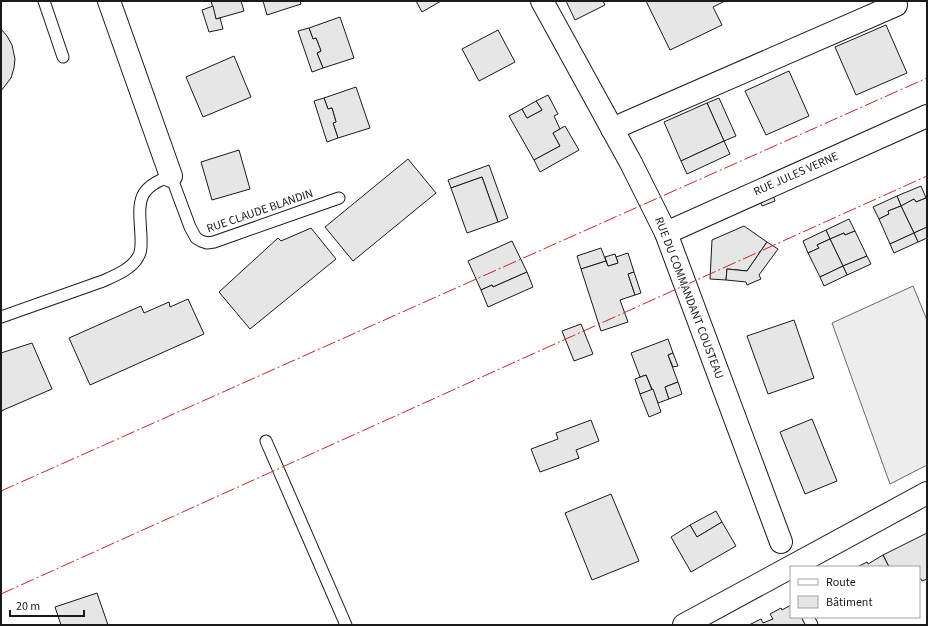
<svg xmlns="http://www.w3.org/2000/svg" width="928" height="626" font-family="'Source Sans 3',sans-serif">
<rect width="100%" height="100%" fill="#fff"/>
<!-- parking -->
<polygon fill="#ededed" stroke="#6a6a6a" points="913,286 927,320 927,465 890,484 832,323"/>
<!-- building -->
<g fill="#e6e6e6" stroke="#1a1a1a">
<polygon points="211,1 241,1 244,11 216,19"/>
<polygon points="263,1 300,1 301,4 267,15"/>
<polygon points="416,1 441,1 422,12"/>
<polygon points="566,1 603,1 605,5 575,20"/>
<polygon points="646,1 725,1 713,7 722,25 670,50"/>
<polygon points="213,6 216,19 220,18 223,29 209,32 202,10"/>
<polygon points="340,17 354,58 323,68 317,53 321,51 316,38 313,39 309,28"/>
<polygon points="886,25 907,73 856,95 835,47"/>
<polygon points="309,28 313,39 316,38 321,51 317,53 323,68 312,72 298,31"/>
<polygon points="1,29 7,36 12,45 15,59 14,68 11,78 1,91"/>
<polygon points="498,30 515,62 479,81 462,49"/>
<polygon points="234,56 251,97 203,117 186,77"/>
<polygon points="789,71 809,116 766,135 745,91"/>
<polygon points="356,87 370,128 338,138 333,123 336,122 332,108 328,109 324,98"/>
<polygon points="548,95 558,114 554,116 560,129 553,133 560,146 534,160 509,116 522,109 527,118 542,110 536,101"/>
<polygon points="324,98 328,109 332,108 336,122 333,123 338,138 327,142 314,101"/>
<polygon points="719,98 736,136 724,141 707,103"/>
<polygon points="536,101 542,110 527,118 522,109"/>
<polygon points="707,103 724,141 681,161 664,122"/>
<polygon points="565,126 579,150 540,172 534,160 560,146 553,133"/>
<polygon points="724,141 730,154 687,174 681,161"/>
<polygon points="239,150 250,189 212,200 201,162"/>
<polygon points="408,159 436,193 353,261 325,227"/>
<polygon points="489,165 508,218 498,222 482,177 451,188 448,180"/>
<polygon points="482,177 498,222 467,233 451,188"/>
<polygon points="921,186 926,198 916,202 914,199 901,206 897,196"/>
<polygon points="772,192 775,201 762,206 758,197"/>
<polygon points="897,196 901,206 888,211 889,214 879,219 873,207"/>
<polygon points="926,198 927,200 927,227 914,233 901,206 914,199 916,202"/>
<polygon points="901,206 914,233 890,244 879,219 889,214 888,211"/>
<polygon points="849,219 855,231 845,235 844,233 830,239 826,230"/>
<polygon points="744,226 767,242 747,271 727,269 726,280 710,279 712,240"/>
<polygon points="927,227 927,238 918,242 914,233"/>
<polygon points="311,228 336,259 250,329 219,292 278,238 281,241"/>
<polygon points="826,230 830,239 817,245 819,248 808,253 803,241"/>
<polygon points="855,231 867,256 843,266 830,239 844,233 845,235"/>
<polygon points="914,233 918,242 894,253 890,244"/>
<polygon points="830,239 843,266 820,277 808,253 819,248 817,245"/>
<polygon points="512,241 527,272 493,287 492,285 481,290 468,261"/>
<polygon points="767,242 778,249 759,275 761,279 747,285 746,282 726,280 727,269 747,271"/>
<polygon points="601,248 606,261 581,269 577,256"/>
<polygon points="628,253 634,272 628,274 635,295 620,300 628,322 601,331 581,269 606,261 608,266 618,263 616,257"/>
<polygon points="615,254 618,263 608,266 605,257"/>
<polygon points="867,256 871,264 847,275 843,266"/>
<polygon points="843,266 847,275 824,286 820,277"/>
<polygon points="527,272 533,287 488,307 481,290 492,285 493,287"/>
<polygon points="634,272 641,293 635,295 628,274"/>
<polygon points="188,299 204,334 90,385 69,338 141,306 144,313 169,302 170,307"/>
<polygon points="794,320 814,378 768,394 747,336"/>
<polygon points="581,324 593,354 574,361 562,331"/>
<polygon points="668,339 673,353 668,355 678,382 665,387 669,399 658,403 646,375 640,377 631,353"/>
<polygon points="32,343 52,389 1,411 1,353"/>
<polygon points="673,353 678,366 673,367 668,355"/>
<polygon points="646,375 652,390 640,394 635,379"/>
<polygon points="678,382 682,394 669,399 665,387"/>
<polygon points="653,389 661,412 649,417 640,394"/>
<polygon points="812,419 837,481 805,494 780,432"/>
<polygon points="591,420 599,441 576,450 579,458 540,472 531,449 558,439 556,433"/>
<polygon points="611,494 639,561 592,580 565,513"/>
<polygon points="716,511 722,522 697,537 690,525"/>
<polygon points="722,522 736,546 691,572 671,537 690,525 697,537"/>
<polygon points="927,533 927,579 922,581 921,579 919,579 919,567 889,567 883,555"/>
<polygon points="883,555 889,567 857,567 867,562 868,564"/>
<polygon points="97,593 108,625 61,625 55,607"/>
<polygon points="791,605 791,617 806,617 810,625 749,625 761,619 763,623 773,619 770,614 781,608 782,610"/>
</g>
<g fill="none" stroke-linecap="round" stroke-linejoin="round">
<defs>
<g id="lane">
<polyline points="44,1 63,57"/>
<path d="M1 317 103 281C114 276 132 269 138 257 142 251 141 244 141 236 139 203 135 188 171 176L190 227 196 238 201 241 207 243 214 242 339 198"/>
<polyline points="266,441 346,625"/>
<polyline points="808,617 812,625"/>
</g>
<g id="street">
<polyline points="109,1 171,176"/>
<polyline points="542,1 631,163 666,233 781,542"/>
<polyline points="612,129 896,5"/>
<polyline points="666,233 927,116"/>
<polyline points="684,625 927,493"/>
</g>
</defs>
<!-- lane casing -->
<use href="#lane" stroke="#1a1a1a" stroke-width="13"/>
<!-- street casing -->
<use href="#street" stroke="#1a1a1a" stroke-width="24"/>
<!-- lane -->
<use href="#lane" stroke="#fff" stroke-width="11"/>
<!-- street -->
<use href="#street" stroke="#fff" stroke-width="22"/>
<!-- power -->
<g stroke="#c62828" stroke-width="1" stroke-dasharray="14 3 2 3" stroke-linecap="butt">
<polyline points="1,491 927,78"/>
<polyline points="1,594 927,176"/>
</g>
</g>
<g text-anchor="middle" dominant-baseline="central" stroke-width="3" stroke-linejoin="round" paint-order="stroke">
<!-- street labels -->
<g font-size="12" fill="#1a1a1a" stroke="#fff">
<text transform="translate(796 174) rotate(-24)">RUE JULES VERNE</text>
<text transform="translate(260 211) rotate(-19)">RUE CLAUDE BLANDIN</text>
<text transform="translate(689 298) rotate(69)">RUE DU COMMANDANT COUSTEAU</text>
</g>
</g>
<!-- border -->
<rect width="928" height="626" fill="none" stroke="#1a1a1a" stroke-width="4"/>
<!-- legend -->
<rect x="790" y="566" width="130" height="52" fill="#ffffff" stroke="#a3a3a3"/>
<rect x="798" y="579" width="20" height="6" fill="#ffffff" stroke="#a3a3a3"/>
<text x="826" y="586" font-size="12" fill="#1a1a1a">Route</text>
<rect x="798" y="596" width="20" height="12" fill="#e6e6e6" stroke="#a3a3a3"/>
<text x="826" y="606" font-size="12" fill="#1a1a1a">Bâtiment</text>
<!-- scale -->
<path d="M10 610v6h74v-6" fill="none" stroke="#1a1a1a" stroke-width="2"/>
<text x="16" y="610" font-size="12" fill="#1a1a1a" stroke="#ffffff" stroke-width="3" paint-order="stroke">20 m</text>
</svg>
